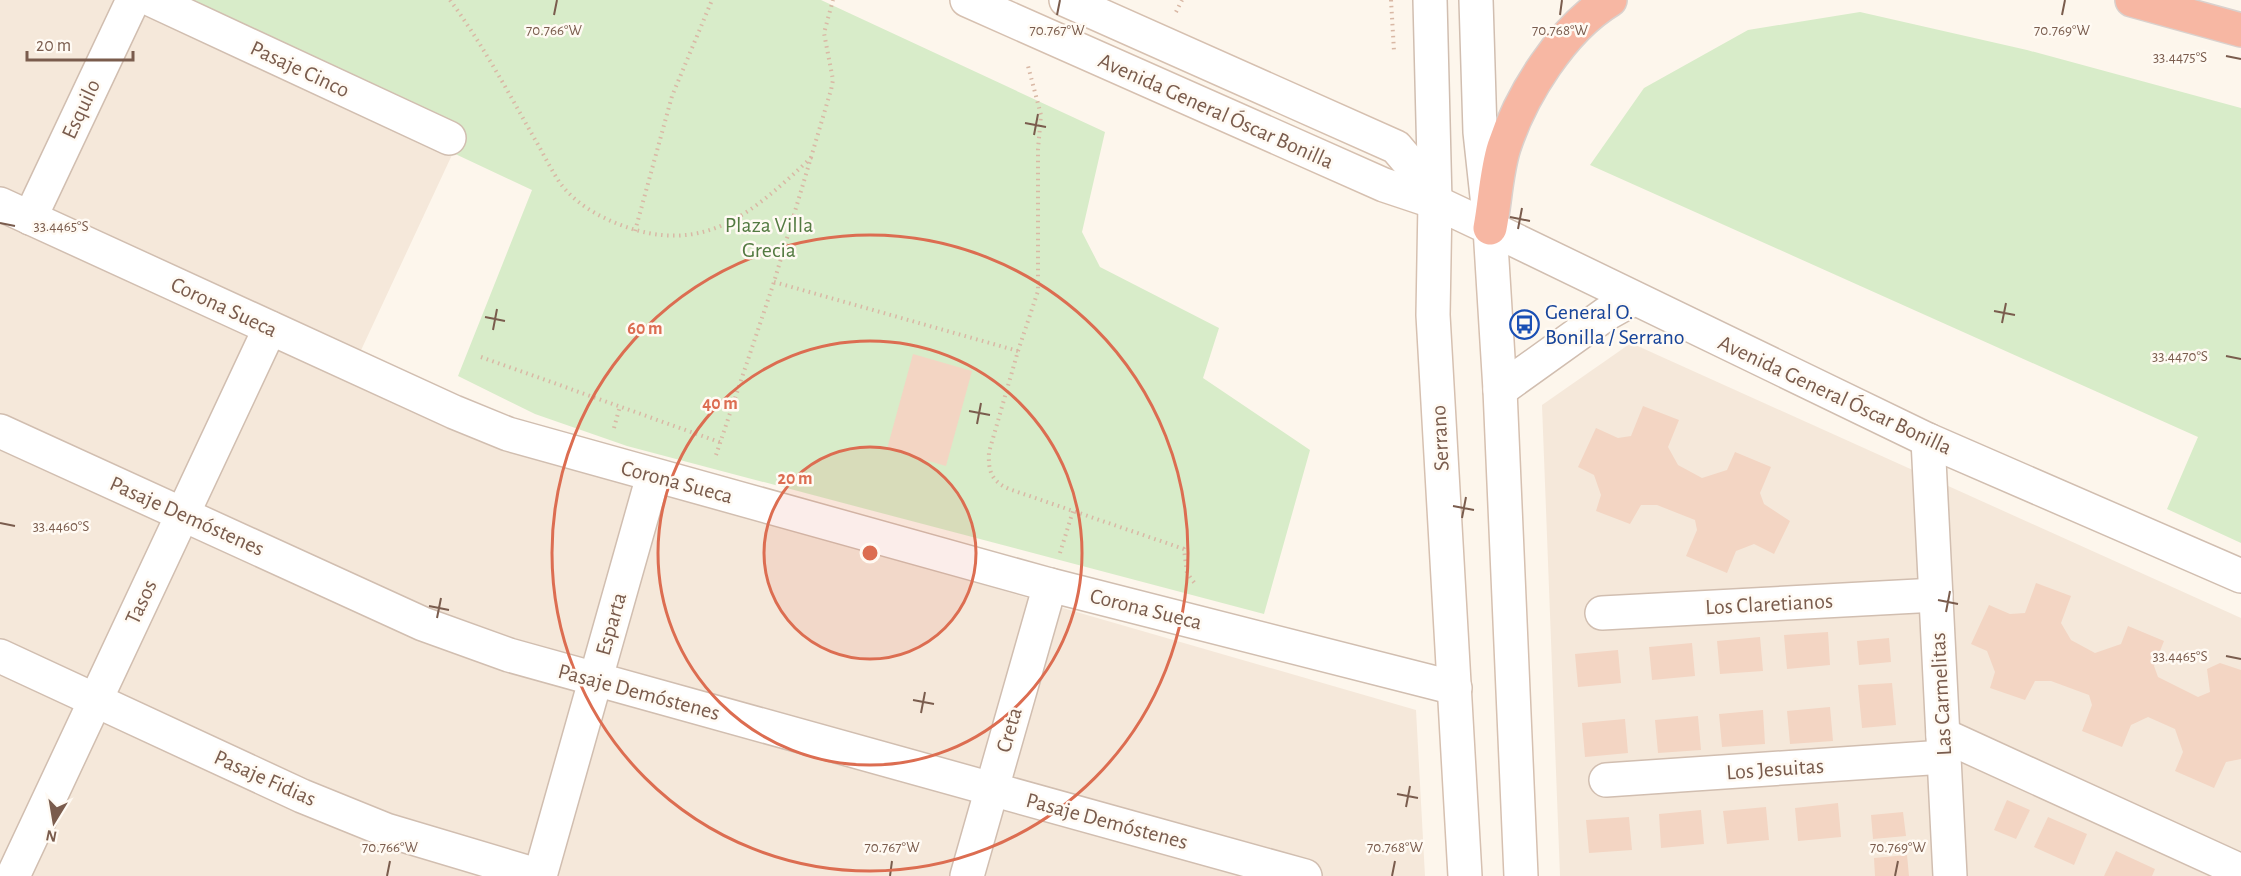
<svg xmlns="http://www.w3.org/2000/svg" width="2241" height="876" font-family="'Alegreya Sans',sans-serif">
<rect width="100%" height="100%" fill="#fdf6ec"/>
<!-- residential -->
<g fill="#f5e8da">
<polygon points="0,0 125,0 458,142 349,376 481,440 1416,710 1425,876 0,876"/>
<polygon points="1631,343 2241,618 2241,876 1560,876 1542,405"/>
</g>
<!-- green -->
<g fill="#d8ecc9">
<polygon points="154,0 821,0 1105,132 1082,232 1100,267 1219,328 1203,378 1310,450 1264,614 627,446 535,414 458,376 532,190 149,10"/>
<polygon points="1860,12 2027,50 2241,108 2241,543 2167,509 2198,437 1590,165 1644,88 1748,30"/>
</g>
<!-- building -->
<g fill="#f3d5c3">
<polygon points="913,354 972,371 946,466 887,449"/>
<polygon points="1643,406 1679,420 1668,447 1678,465 1702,478 1727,470 1735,452 1771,467 1760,493 1764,504 1790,521 1774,554 1754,544 1736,551 1727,573 1686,556 1697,530 1695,520 1657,505 1641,505 1630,524 1596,511 1601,495 1594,475 1578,467 1596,428 1618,438 1631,436"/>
<polygon points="2036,583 2071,596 2061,623 2071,640 2095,653 2121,644 2128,626 2164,641 2154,666 2158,677 2198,697 2210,692 2207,669 2220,663 2241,670 2241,759 2226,762 2214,788 2175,771 2183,752 2175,729 2148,717 2131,725 2122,747 2082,731 2092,705 2089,695 2051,681 2035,681 2025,700 1990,688 1995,672 1987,651 1971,644 1989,605 2010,614 2025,613"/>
<polygon points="1828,632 1830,665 1787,669 1784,635"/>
<polygon points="1760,637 1763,671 1720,674 1717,641"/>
<polygon points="1889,638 1891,662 1859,665 1857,641"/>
<polygon points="1692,643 1695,676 1652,680 1649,647"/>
<polygon points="1618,650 1621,683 1578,687 1575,654"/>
<polygon points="1892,683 1896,725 1862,728 1858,685"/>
<polygon points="1830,707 1833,741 1790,744 1787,711"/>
<polygon points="1763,710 1765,744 1722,747 1719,714"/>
<polygon points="1698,716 1701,750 1658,753 1655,720"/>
<polygon points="1625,719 1628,753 1585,757 1582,723"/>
<polygon points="2007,800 2030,810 2016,839 1994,830"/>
<polygon points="1838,803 1841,837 1798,841 1795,808"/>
<polygon points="1766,807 1769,840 1727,844 1723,811"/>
<polygon points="1701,810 1704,844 1661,848 1659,814"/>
<polygon points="1903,812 1906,836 1873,839 1871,815"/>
<polygon points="1629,817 1632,850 1589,853 1586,820"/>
<polygon points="2048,817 2087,834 2074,865 2034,847"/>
<polygon points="2116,851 2155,869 2152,876 2104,876"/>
<polygon points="1907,855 1909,876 1875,876 1874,858"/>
</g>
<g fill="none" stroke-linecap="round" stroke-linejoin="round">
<defs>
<g id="minor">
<polyline points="152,0 449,138"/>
<polyline points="30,218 133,0"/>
<polyline points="1490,228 1928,440 2241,576"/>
<polyline points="1500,390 1606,314 1633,299"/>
<polyline points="0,431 423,624 509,655 1305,876"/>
<polyline points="1928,440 1950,876"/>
<polyline points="1602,613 1936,595"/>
<polyline points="0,656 302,796 386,830 540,876"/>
<polyline points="1943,735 2241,871"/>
<polyline points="1606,780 1944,757"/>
<polyline points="13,876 270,328"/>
<polyline points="540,876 653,476"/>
<polyline points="967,876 1050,585"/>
</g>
<g id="tertiary">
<polyline points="1430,0 1435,202"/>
<polyline points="1476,0 1480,132 1488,206"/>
<polyline points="0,204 454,412 508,434 1050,585 1455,688"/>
</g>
<g id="secondary">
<polyline points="967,0 1384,185 1435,202 1490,228 1500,390 1521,876"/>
<polyline points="1066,0 1396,147 1413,167 1435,202"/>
<polyline points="1435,202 1433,315 1465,876"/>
</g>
<g id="motorway">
<polyline points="2132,0 2241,30"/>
<path d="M1490 228C1495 202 1496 172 1504 147 1521 95 1562 29 1610 0"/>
</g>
</defs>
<!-- minor casing -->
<use href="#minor" stroke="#d1beb0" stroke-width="36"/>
<!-- tertiary casing -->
<use href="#tertiary" stroke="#d1beb0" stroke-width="36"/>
<!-- secondary casing -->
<use href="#secondary" stroke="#d6c0b0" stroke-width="36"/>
<!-- motorway casing -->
<use href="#motorway" stroke="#dad1cd" stroke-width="36"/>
<!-- path -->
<g stroke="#d9b8a5" stroke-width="4" stroke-dasharray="1.5 4.5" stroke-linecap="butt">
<path d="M450 0C481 42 507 90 533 136 542 151 550 168 560 183 575 203 596 215 618 224 705 258 753 212 813 156"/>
<polyline points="1391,0 1394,51"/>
<polyline points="1176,12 1182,0"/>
<polyline points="635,231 672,96 712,0"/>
<path d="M774 282 1018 351 989 452C988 471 991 481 1009 489L1184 549 1187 573 1196 585"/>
<polyline points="1018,351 1038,291 1038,149 1041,115 1028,66"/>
<polyline points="481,357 722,443"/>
<polyline points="614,428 620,406"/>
<polyline points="716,455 774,282 831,90 833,80 824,33 833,0"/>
<polyline points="1060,553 1073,511"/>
</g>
<!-- minor -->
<use href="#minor" stroke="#fff" stroke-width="33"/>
<!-- tertiary -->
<use href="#tertiary" stroke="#fff" stroke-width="33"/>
<!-- secondary -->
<use href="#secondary" stroke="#fff" stroke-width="33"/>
<!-- motorway -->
<use href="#motorway" stroke="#f7b7a3" stroke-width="33"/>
</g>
<!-- ticks -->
<path fill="none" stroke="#7a5c4d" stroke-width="2" d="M554 15 557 0M1057 15 1060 0M1560 15 1562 0M2062 15 2065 0M2226 56 2241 59M1025 123 1046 127M1034 135 1038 114M1510 217 1530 221M0 223 15 226M1518 229 1522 208M1994 311 2015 315M485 317 505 321M2002 323 2006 303M493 330 497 309M2226 356 2241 359M969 411 990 415M977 424 981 403M1453 506 1474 510M1462 518 1466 497M0 523 15 526M1938 600 1958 604M429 606 449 610M1946 612 1950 591M437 618 441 598M2226 656 2241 659M913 700 934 704M921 713 925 692M1397 794 1418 798M1406 807 1410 786M387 876 390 861M890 876 892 861M1392 876 1395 861M1895 876 1898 861"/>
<!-- distance rings -->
<circle cx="870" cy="553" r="106" fill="#dc6d51" fill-opacity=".12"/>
<g fill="none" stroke="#dc6d51" stroke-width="3">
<circle cx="870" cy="553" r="106"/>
<circle cx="870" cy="553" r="212"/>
<circle cx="870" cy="553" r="318"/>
</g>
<!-- icons -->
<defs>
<symbol id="bus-ring" viewBox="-11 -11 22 22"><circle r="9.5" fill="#fffaf3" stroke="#1a4fb4" stroke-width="1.5"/><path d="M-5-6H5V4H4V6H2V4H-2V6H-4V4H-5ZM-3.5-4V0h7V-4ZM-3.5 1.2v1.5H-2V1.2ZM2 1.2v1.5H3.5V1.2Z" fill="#1a4fb4"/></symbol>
</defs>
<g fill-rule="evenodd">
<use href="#bus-ring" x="1508" y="308" width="33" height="33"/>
</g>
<g text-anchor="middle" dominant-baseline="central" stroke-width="5" stroke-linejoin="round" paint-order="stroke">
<!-- street labels -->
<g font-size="22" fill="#7a5c4d" stroke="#fffaf3">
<text transform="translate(300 69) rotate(25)">Pasaje Cinco</text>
<text transform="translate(81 109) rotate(-65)">Esquilo</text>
<text transform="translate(1216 111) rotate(24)">Avenida General Óscar Bonilla</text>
<text transform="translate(224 307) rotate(25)">Corona Sueca</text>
<text transform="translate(1835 395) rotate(25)">Avenida General Óscar Bonilla</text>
<text transform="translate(1440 438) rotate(-93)">Serrano</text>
<text transform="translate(677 482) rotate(15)">Corona Sueca</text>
<text transform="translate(187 516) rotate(24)">Pasaje Demóstenes</text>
<text transform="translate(141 602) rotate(-65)">Tasos</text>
<text transform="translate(1769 604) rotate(-3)">Los Claretianos</text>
<text transform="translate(1146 609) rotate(14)">Corona Sueca</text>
<text transform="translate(611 624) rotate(-74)">Esparta</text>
<text transform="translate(639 692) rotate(15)">Pasaje Demóstenes</text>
<text transform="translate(1941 694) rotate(-93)">Las Carmelitas</text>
<text transform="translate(1009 730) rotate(-74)">Creta</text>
<text transform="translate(1775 769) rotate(-4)">Los Jesuitas</text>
<text transform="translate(265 778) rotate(24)">Pasaje Fidias</text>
<text transform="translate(1107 821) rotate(15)">Pasaje Demóstenes</text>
</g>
<!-- park labels -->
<g font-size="22" fill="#537a41" stroke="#fffaf3">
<text x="769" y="225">Plaza Villa<tspan x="769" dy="25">Grecia</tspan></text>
</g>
<!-- transit labels -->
<g font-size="22" fill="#164399" stroke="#fffaf3" text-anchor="start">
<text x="1545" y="312">General O.<tspan x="1545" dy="25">Bonilla / Serrano</tspan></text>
</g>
</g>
<g font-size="15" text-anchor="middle" fill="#7a5c4d" stroke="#fffaf3" stroke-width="5" stroke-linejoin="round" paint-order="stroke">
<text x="554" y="35">70.766°W</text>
<text x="1057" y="35">70.767°W</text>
<text x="1560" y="35">70.768°W</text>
<text x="2062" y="35">70.769°W</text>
<text x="2180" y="62">33.4475°S</text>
<text x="61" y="231">33.4465°S</text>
<text x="2180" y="361">33.4470°S</text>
<text x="61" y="531">33.4460°S</text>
<text x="2180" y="661">33.4465°S</text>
<text x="390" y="852">70.766°W</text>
<text x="892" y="852">70.767°W</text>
<text x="1395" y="852">70.768°W</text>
<text x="1898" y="852">70.769°W</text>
</g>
<circle cx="870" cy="553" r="9" fill="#dc6d51" stroke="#fffaf3" stroke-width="3"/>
<g font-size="18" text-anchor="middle" font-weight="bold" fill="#dc6d51" stroke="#fffaf3" stroke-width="5" stroke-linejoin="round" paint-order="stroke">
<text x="645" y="334">60 m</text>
<text x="720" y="409">40 m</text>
<text x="795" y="484">20 m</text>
</g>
<!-- north arrow -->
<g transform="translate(54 822) rotate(191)" stroke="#fffaf3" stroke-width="4.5" paint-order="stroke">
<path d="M0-4.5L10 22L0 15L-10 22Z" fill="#7a5c4d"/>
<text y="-9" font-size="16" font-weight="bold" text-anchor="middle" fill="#7a5c4d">N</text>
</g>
<!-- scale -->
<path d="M27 51v9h106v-9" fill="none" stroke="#7a5c4d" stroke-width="3"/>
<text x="36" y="51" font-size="18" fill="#7a5c4d" stroke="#fffaf3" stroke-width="4.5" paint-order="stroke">20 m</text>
</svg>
